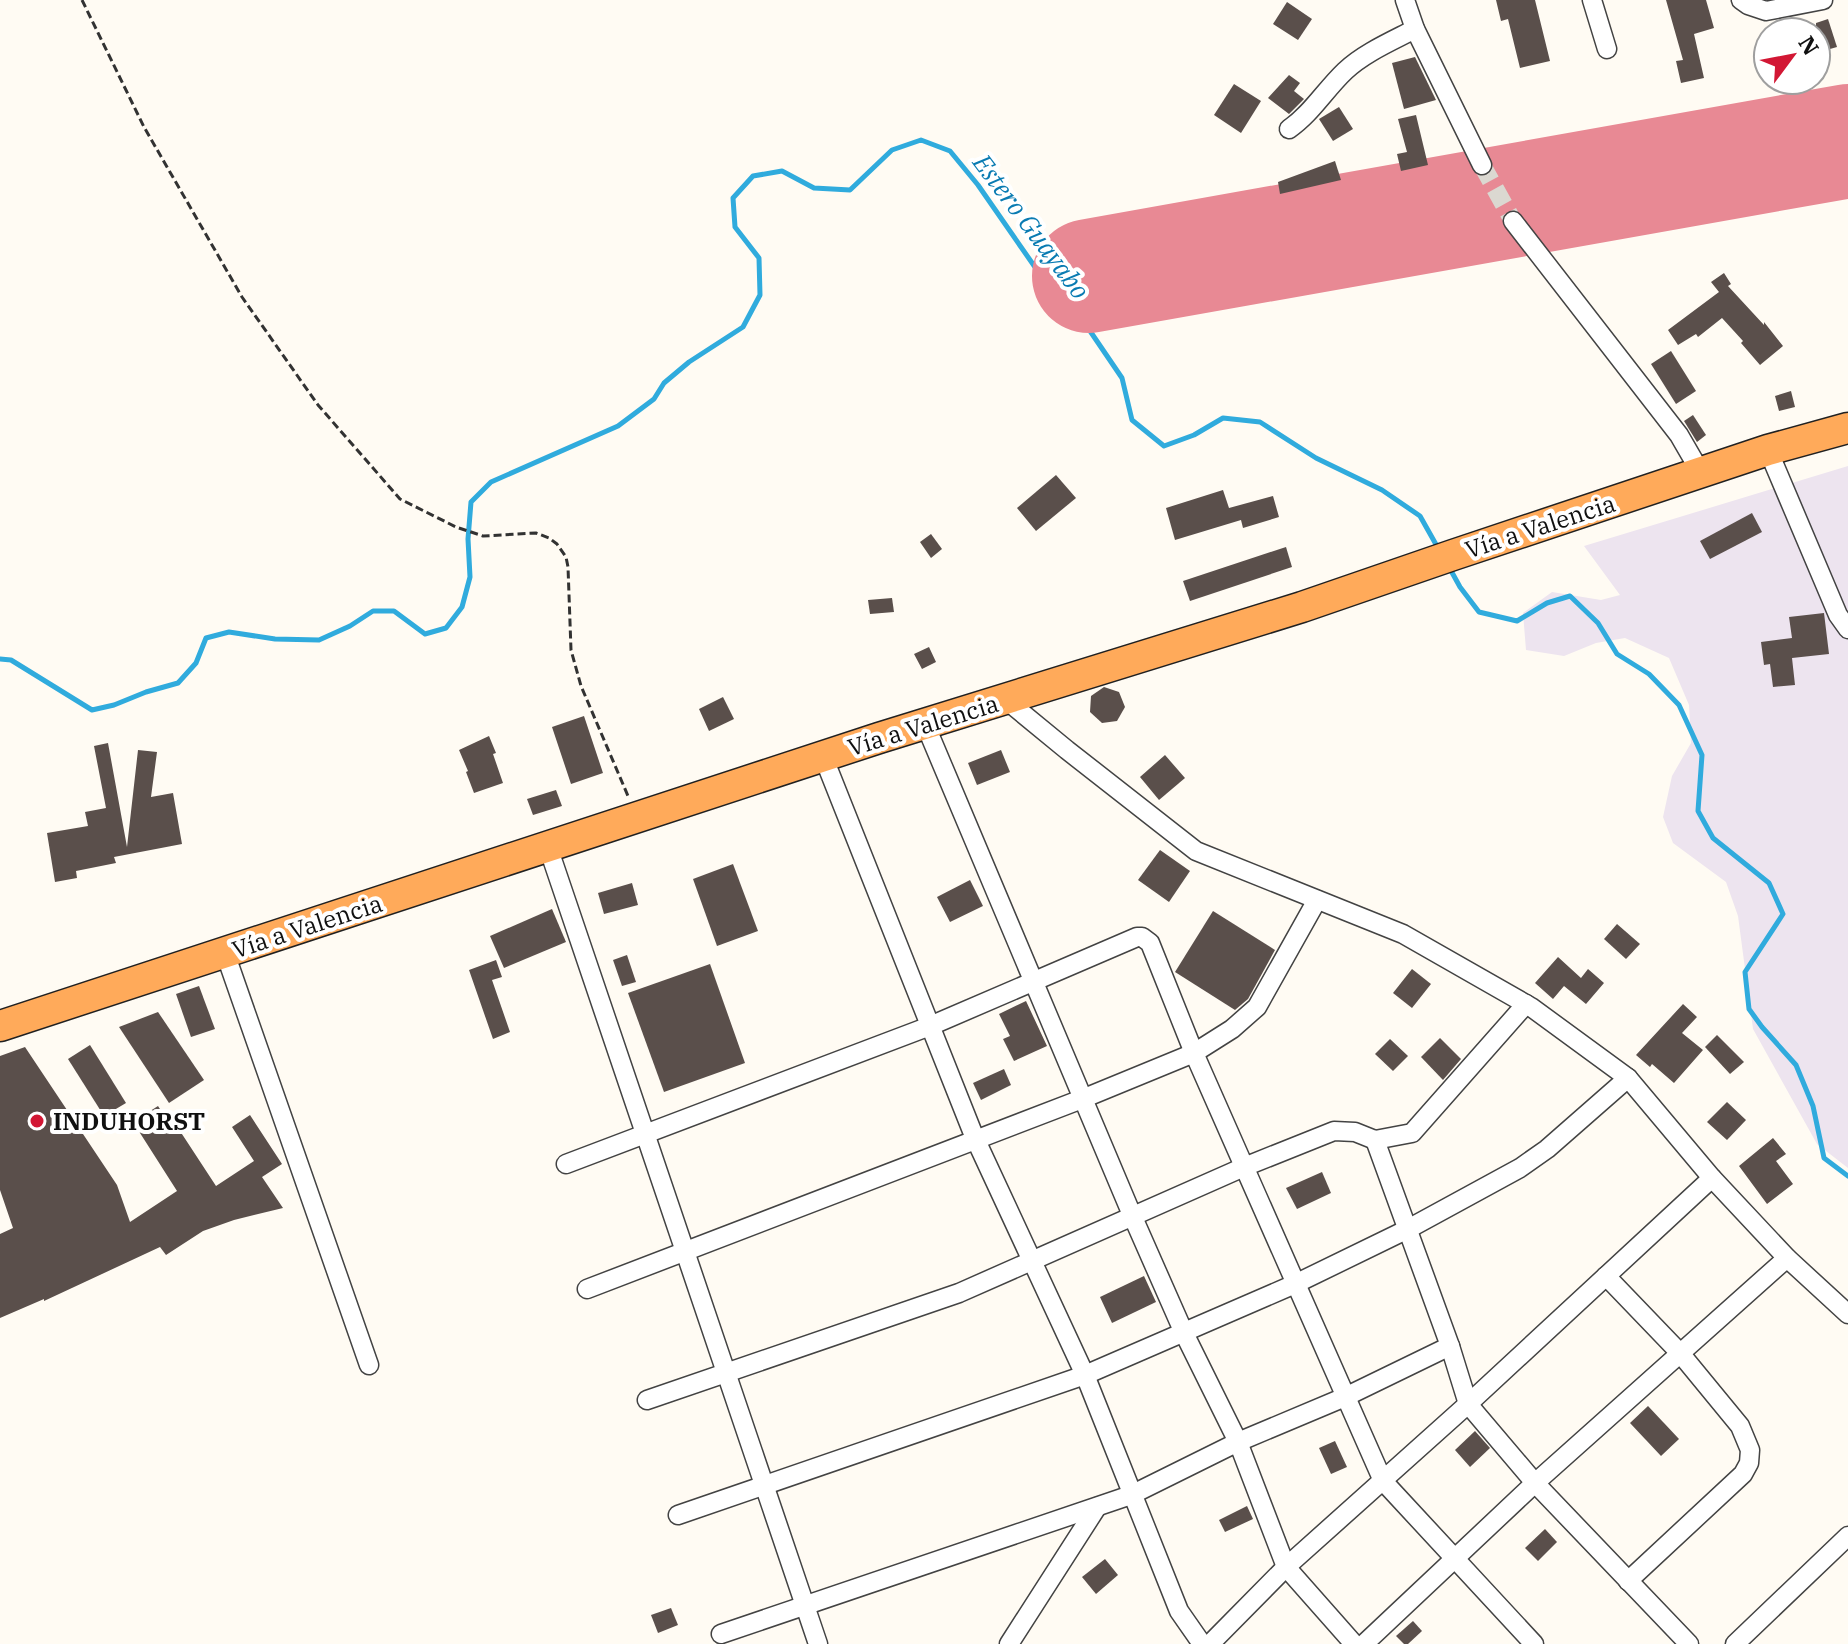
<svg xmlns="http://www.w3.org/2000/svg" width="1848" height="1644" font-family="'IBM Plex Serif',serif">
<rect width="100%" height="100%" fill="#fffbf3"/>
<!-- industrial -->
<polygon fill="#ede4ef" points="1848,466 1848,1168 1817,1144 1753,1029 1738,916 1726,882 1673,843 1663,817 1672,776 1691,743 1689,705 1669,658 1625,638 1596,643 1564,656 1526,650 1523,613 1552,592 1601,600 1620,595 1584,546"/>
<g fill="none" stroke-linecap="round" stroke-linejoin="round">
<!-- stream -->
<g stroke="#30abdd" stroke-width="5">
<polyline points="1449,567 1460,587 1479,612 1517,621 1547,603 1570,596 1598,623 1617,654 1649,674 1679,705 1702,755 1698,811 1713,838 1769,883 1783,914 1745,972 1749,1009 1762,1027 1796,1065 1813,1106 1824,1158 1848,1176"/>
<polyline points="0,659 11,660 92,710 114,705 146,692 178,683 196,663 206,638 229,632 275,639 319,640 350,626 373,611 394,611 425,634 446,628 462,607 470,577 468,539 471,502 491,482 618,426 654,399 664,383 689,362 743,327 760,295 759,258 735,227 733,198 753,176 782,171 814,188 850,190 892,150 921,140 950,151 978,185 1046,283 1088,328 1122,378 1132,420 1164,446 1194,435 1223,418 1260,422 1316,458 1382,490 1420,516 1438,548"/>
</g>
<!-- runway -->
<polyline stroke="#e88994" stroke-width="114" points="1089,276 1848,141"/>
</g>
<!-- building -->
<g fill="#5a4f4b">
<polygon points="1496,0 1535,0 1550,61 1520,68 1508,19 1501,21"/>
<polygon points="1666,0 1706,0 1714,28 1694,34 1704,78 1681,83 1676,61 1683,60"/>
<polygon points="1287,2 1312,19 1298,40 1273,24"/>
<polygon points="1828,19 1837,47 1816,53 1816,23"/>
<polygon points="1415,57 1436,100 1404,109 1392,63"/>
<polygon points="1289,75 1300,83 1294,91 1304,99 1289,114 1268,98"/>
<polygon points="1234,84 1261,101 1241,133 1214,115"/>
<polygon points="1339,107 1353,129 1333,141 1319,119"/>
<polygon points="1416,115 1428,165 1401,171 1397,154 1407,152 1398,119"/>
<polygon points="1335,161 1341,180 1280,194 1278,182"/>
<polygon points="1724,273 1731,284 1728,286 1764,325 1764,322 1783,346 1760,365 1741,343 1743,341 1722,318 1698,337 1696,334 1678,345 1668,330 1719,292 1711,282"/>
<polygon points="1671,351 1696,391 1676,404 1651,364"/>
<polygon points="1791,391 1795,407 1779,411 1775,396"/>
<polygon points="1693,415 1706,435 1697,442 1684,421"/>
<polygon points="1056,475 1076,498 1036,531 1017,508"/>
<polygon points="1223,490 1229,508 1273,496 1279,517 1243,528 1241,520 1175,540 1166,508"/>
<polygon points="1752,513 1762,532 1710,559 1700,541"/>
<polygon points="931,534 942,549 931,558 920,542"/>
<polygon points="1286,547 1292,567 1190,601 1183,581"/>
<polygon points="892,598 894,612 870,614 868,600"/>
<polygon points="1824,613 1829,654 1792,658 1795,685 1773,687 1770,664 1764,665 1761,642 1792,638 1789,617"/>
<polygon points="929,647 936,662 922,669 914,654"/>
<polygon points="1104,687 1119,692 1125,707 1117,721 1102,723 1090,712 1091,696"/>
<polygon points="723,697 734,719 709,731 699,709"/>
<polygon points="584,716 603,773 571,784 552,727"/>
<polygon points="489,736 496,753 493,754 503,783 474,793 466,772 468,771 459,750"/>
<polygon points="108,743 127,847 138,750 157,752 151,797 173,793 182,844 114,857 116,863 76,871 77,878 55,882 47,833 88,826 85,812 106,808 94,746"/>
<polygon points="1001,750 1010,772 977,785 968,763"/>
<polygon points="1165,755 1185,778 1159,800 1140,777"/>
<polygon points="556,790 562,806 533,815 527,799"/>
<polygon points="1160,850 1190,871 1169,902 1138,880"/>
<polygon points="733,864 758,931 717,946 693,879"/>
<polygon points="970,880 983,906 950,922 937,897"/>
<polygon points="632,883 638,905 604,914 598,893"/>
<polygon points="552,909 566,942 504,968 490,936"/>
<polygon points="1213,911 1275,950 1248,999 1235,1010 1175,972"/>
<polygon points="1617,924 1640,944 1626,959 1604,939"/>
<polygon points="627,955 636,982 622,986 613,960"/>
<polygon points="1558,957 1581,978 1588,969 1604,983 1586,1004 1564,986 1553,999 1535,983"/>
<polygon points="496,960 502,977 492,980 510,1032 493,1039 469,970"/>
<polygon points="710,964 745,1063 664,1092 628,993"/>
<polygon points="1412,969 1431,984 1412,1008 1393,993"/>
<polygon points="199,986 215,1029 191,1037 176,994"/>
<polygon points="1026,1001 1047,1046 1014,1061 1003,1039 1010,1036 999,1014"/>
<polygon points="1683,1004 1697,1017 1682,1033 1703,1050 1674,1083 1652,1064 1650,1067 1636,1055"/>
<polygon points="158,1012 204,1080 169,1103 119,1027"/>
<polygon points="1717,1035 1744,1062 1730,1074 1705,1047"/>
<polygon points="1440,1038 1461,1059 1443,1080 1421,1057"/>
<polygon points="1390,1039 1408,1056 1393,1071 1375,1054"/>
<polygon points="90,1045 126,1103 104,1116 68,1059"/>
<polygon points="25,1047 117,1185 130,1222 177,1191 133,1122 158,1106 176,1134 180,1131 216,1186 254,1161 232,1127 250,1115 282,1164 262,1177 283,1208 234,1220 203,1231 166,1255 160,1247 44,1301 44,1299 0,1318 0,1234 13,1228 0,1190 0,1056"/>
<polygon points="1004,1069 1011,1085 981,1100 973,1083"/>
<polygon points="1727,1102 1746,1120 1727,1140 1707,1122"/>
<polygon points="1773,1138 1786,1154 1776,1161 1793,1184 1767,1204 1739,1166"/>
<polygon points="1322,1172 1331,1193 1297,1209 1286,1188"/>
<polygon points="1144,1276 1156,1302 1112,1323 1100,1297"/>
<polygon points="1648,1406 1679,1439 1661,1456 1630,1423"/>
<polygon points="1475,1431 1490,1448 1470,1467 1455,1450"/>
<polygon points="1335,1441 1347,1467 1331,1474 1319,1448"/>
<polygon points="1247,1506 1253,1519 1225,1532 1219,1520"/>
<polygon points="1545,1529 1557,1542 1538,1561 1525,1548"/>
<polygon points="1105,1559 1118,1575 1096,1594 1082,1577"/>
<polygon points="671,1608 678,1625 658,1633 651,1615"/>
<polygon points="1413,1621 1422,1631 1408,1644 1404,1644 1396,1636"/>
</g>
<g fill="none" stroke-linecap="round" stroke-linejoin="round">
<!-- minor-tunnel -->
<polyline stroke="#dbd8d1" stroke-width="18" stroke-dasharray="18 9" stroke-linecap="butt" points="1482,165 1513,221"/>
<defs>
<g id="minor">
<polyline points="1405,0 1415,29 1482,165"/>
<polyline points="1592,0 1607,49"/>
<polyline points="1741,0 1748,5 1766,11 1823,0"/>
<path d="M1289 129C1311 114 1325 90 1345 71 1364 53 1392 41 1415 29"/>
<polyline points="1513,221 1679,435 1701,473"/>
<polyline points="1768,450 1838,615 1848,629"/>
<polyline points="1005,699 1067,750 1196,851 1403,934 1531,1007 1628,1078 1712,1178 1787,1258 1848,1314"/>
<polyline points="925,724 1132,1215 1184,1333 1238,1442 1286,1567 1354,1644"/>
<polyline points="823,756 974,1136 1085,1375 1179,1611 1202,1644"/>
<polyline points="548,847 818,1644"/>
<polyline points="225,953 369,1365"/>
<polyline points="1375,1140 1450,1346 1468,1404 1535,1483 1689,1644"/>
<polyline points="566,1164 930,1026 1137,937 1142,937 1150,943 1194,1053 1383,1481 1534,1644"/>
<polyline points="1606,1276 1680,1353 1740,1426 1750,1450 1749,1463 1743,1474 1628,1581"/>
<polyline points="587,1289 1082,1099 1194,1053 1232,1029 1257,1007 1317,900"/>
<polyline points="647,1400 959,1293 1244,1167 1334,1131 1355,1132 1375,1140 1412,1133 1526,1004"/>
<polyline points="678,1515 1085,1375 1295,1284 1408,1229 1520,1168 1547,1149 1628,1078"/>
<polyline points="721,1634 1131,1495 1238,1442 1345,1397 1450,1346"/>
<polyline points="1009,1644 1097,1507"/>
<polyline points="1210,1644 1286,1567 1468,1404 1712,1178"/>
<polyline points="1364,1644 1535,1483 1787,1258"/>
<polyline points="1735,1644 1848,1536"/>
</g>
<polyline id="trunk" points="0,1026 879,738 1302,607 1453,555 1768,450 1848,428"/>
</defs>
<!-- minor casing -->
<use href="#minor" stroke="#434343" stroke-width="21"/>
<!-- trunk casing -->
<use href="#trunk" stroke="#212121" stroke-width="33"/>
<!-- path -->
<polyline stroke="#323232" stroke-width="3" stroke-dasharray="8 4" stroke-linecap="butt" points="82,0 144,127 242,297 318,405 400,499 456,527 483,536 536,533 549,538 557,544 566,557 568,567 571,650 581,686 628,796"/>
<!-- minor -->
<use href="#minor" stroke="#fff" stroke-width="18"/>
<!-- trunk -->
<use href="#trunk" stroke="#ffaa5a" stroke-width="30"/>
</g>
<!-- markers -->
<circle fill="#d21734" stroke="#fff" stroke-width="3" cx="37" cy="1121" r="8"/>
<g text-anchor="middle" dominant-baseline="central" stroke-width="8" stroke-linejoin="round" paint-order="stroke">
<!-- street labels -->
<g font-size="24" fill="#101010" stroke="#fff">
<text transform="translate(1540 526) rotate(-18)">Vía a Valencia</text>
<text transform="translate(923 725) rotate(-17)">Vía a Valencia</text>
<text transform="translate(307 926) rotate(-18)">Vía a Valencia</text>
</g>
<!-- poi labels -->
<g font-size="24" font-weight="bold" fill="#101010" stroke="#fff" text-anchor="start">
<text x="53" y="1121">INDUHORST</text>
</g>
<!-- water labels -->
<g font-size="26" font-style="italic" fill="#097bb2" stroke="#fff">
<text transform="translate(1032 226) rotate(53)">Estero Guayabo</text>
</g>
</g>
<!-- north arrow -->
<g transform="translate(1792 56) rotate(58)"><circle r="38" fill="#ffffff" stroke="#9f9f9f" stroke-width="2"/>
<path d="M0-6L14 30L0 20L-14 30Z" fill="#d21734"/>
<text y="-12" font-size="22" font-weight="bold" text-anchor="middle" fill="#101010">N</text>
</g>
</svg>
